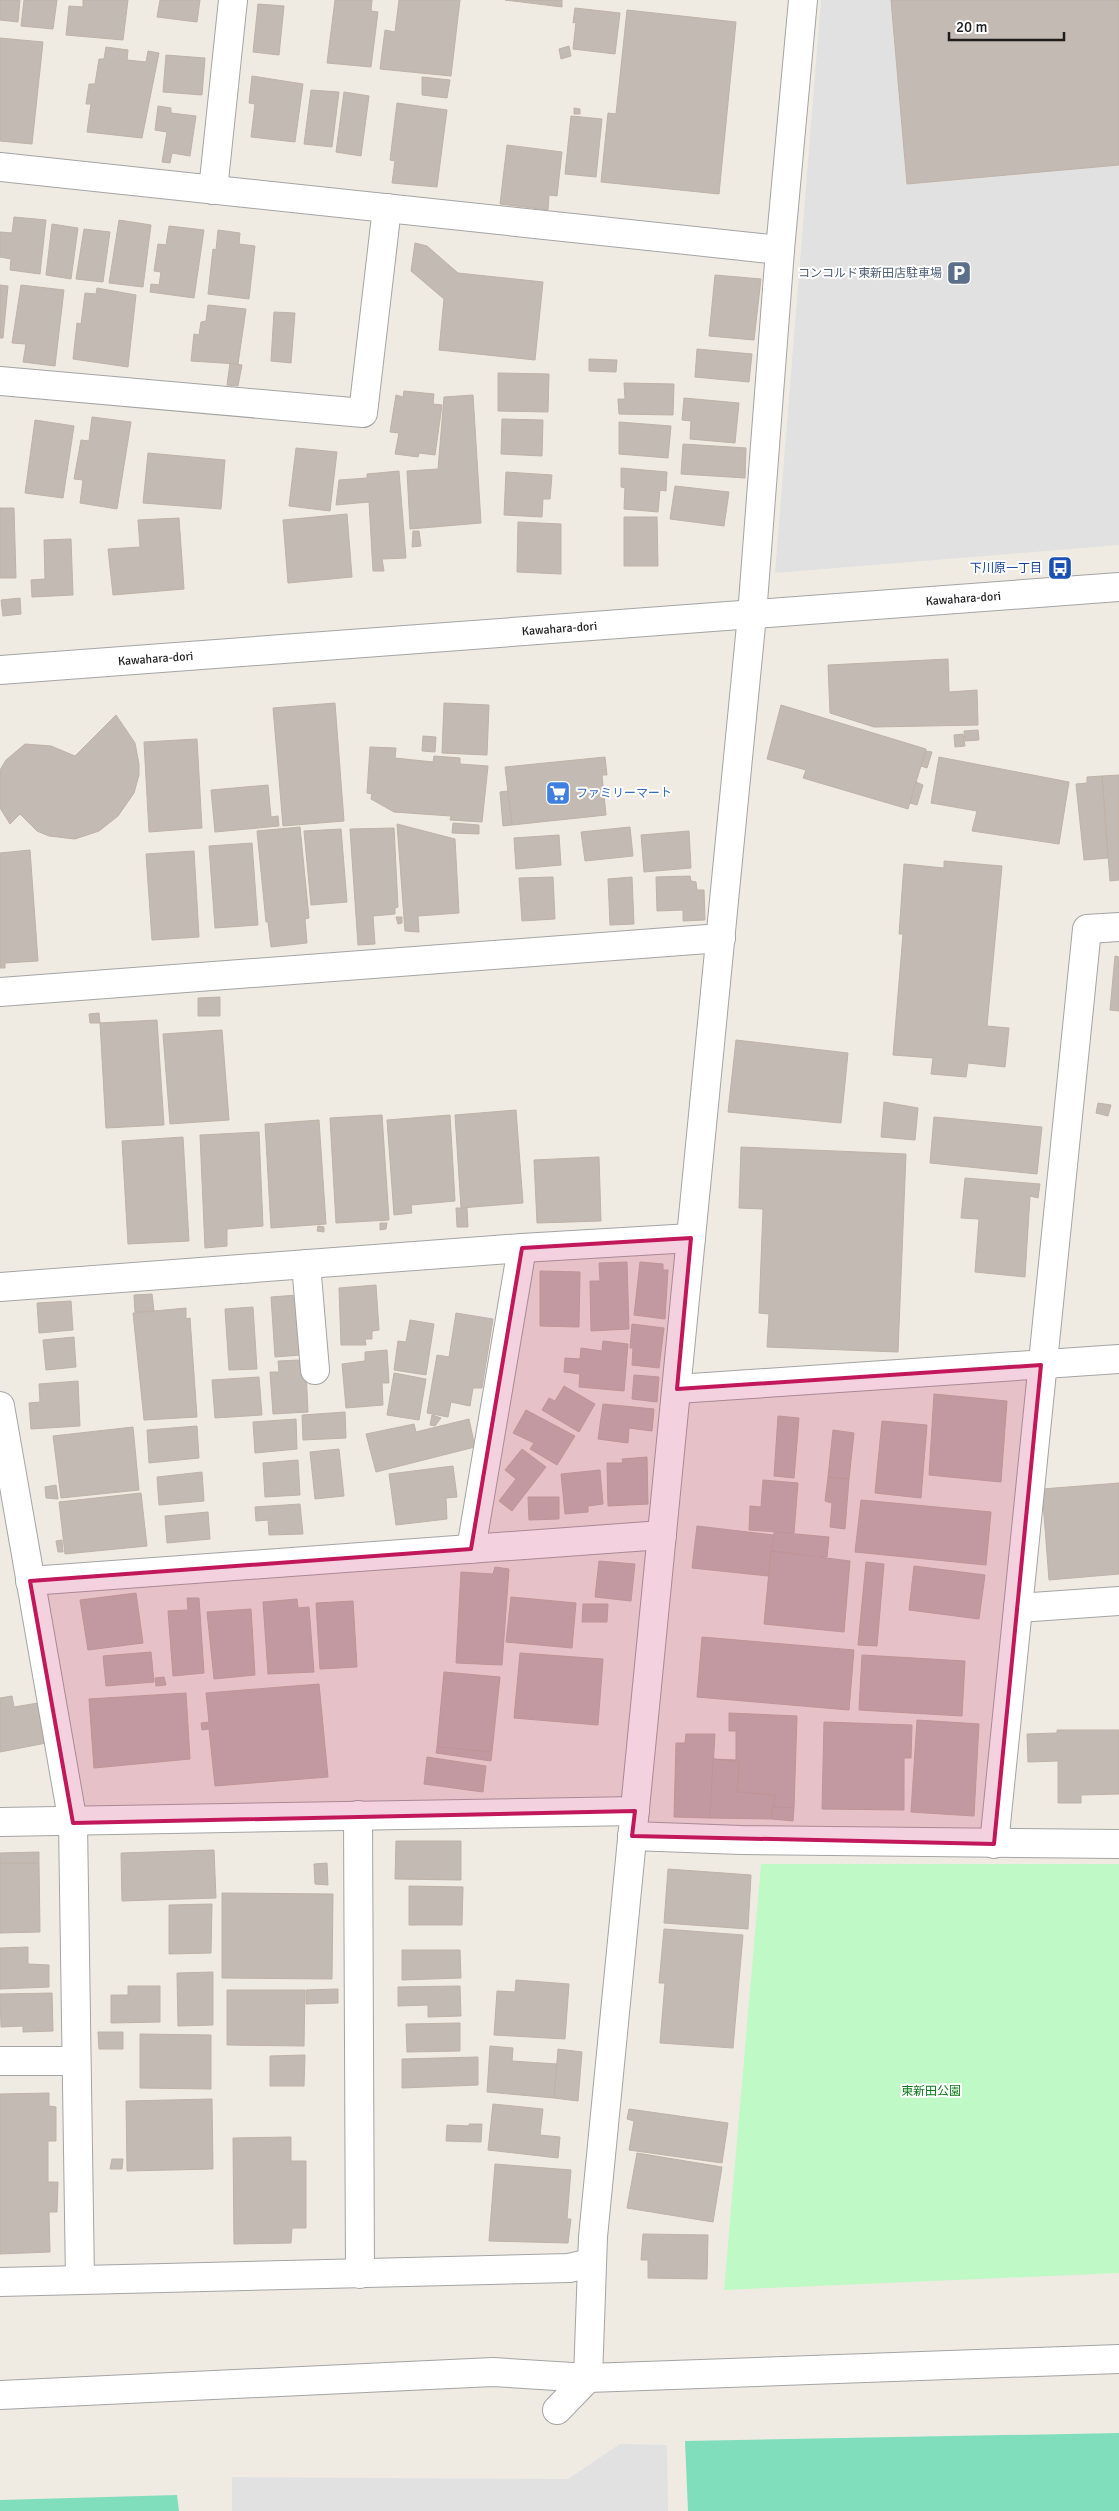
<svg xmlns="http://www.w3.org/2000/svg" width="1119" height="2511" font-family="Signika,'Noto Sans JP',sans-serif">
<rect width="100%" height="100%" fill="#efebe3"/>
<!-- park -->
<polygon fill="#bff9c5" points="761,1864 1119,1864 1119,2273 724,2290"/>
<!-- pitch -->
<g fill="#81debc">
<polygon points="1119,2433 1119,2511 688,2511 685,2441"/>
<polygon points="177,2495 179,2511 0,2511 0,2500"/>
</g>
<!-- parking -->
<g fill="#e1e1e1">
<polygon points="821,0 1119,0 1119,545 775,573"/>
<polygon points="620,2444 667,2445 668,2511 232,2511 232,2477 568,2479"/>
</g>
<!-- building -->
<g fill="#c3bab3" stroke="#c0b2a6">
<polygon points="0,0 20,0 18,22 0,20"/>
<polygon points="24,0 57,0 53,29 21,26"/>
<polygon points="83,0 128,0 123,40 66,35 69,6 83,7"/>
<polygon points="160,0 200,0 197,22 157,17"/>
<polygon points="335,0 372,0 371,11 378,12 371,67 327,63"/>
<polygon points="399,0 460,0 451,76 380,69 385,30 395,32"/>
<polygon points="505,0 562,0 562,7"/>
<polygon points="891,0 1119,0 1119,165 907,184"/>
<polygon points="258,4 284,6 279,55 253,52"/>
<polygon points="575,8 620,13 615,54 573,49 576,22 573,23"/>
<polygon points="627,10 736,22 719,194 601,182 608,113 616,114"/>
<polygon points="0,38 43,42 32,144 0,141"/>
<polygon points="569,46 571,56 561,59 559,49"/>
<polygon points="106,47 128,50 127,60 146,62 148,51 159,53 142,138 87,132 91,104 86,104 89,84 95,84 99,59 104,59"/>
<polygon points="166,55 205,58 202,95 163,92"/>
<polygon points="252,76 303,84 295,142 251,137 255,104 249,103"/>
<polygon points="422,77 450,80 447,98 422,95"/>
<polygon points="311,90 339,92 332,147 304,144"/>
<polygon points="344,92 369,96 361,156 336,152"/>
<polygon points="397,103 447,110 437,187 392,183 395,161 390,160"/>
<polygon points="158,106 171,108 171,113 196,116 190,156 172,153 170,163 162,162 167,132 155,130"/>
<polygon points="574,108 580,109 580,114 574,114"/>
<polygon points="571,116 602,119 596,177 565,174"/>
<polygon points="507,145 562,152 557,196 549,195 548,210 500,204"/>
<polygon points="14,217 46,220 40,274 10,270 11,259 0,257 0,232 12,233"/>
<polygon points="119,220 151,225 143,287 109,283"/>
<polygon points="52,224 78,228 71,279 46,275"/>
<polygon points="169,226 204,230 194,298 150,292 151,284 159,285 161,272 154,271 158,244 166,245"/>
<polygon points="84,229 110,232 103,282 76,279"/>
<polygon points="218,230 240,233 239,244 255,246 249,299 208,294 213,249 216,250"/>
<polygon points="415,243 427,246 458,273 543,282 535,360 439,350 444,299 411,271"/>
<polygon points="715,275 761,279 754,340 709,336"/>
<polygon points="0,285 8,286 3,338 0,338"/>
<polygon points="21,285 64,290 55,366 23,362 26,344 12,343"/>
<polygon points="97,288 136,295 128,367 73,359 77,323 81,324 85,293 96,294"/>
<polygon points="208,305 246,309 238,364 191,361 194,334 199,335 201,322 206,321"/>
<polygon points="274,312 295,313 291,363 271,361"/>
<polygon points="697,349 752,354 749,382 695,377"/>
<polygon points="589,359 617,360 616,372 589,371"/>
<polygon points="230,363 242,365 238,386 227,385"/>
<polygon points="498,373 549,374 548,412 498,411"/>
<polygon points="624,383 674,384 673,415 619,414 618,399 625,399"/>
<polygon points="404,391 434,394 433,404 442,405 435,455 419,453 418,457 395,454 399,433 390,432 396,395 403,397"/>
<polygon points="473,395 481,523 410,529 407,471 438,469 444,397"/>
<polygon points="684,398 739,403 735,443 690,439 691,421 682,420"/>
<polygon points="92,417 131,422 117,509 80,503 83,480 74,479 81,440 89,441"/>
<polygon points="502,419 543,420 542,456 501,454"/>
<polygon points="35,420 74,426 63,498 25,493"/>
<polygon points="619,422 671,426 668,458 619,454"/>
<polygon points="683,444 746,448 745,478 681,474"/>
<polygon points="296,448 337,452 330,511 289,506"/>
<polygon points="148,453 225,460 221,509 143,503"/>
<polygon points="621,468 667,472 666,491 660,490 658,512 624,509 625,488 621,487"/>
<polygon points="399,471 406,558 382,559 384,571 373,571 369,502 336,505 339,480 367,478 367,474"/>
<polygon points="506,472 552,475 550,499 543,499 542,517 504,515"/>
<polygon points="675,486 729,492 724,526 670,519"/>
<polygon points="0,508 14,508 16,578 0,578"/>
<polygon points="347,514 352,577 288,583 283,520"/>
<polygon points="624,517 657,517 658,566 624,566"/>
<polygon points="179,518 184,589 113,595 108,549 140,547 138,520"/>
<polygon points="518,522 561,524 561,574 517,572"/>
<polygon points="413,531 419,531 421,546 412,547"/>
<polygon points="71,539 73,595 32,597 31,580 45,579 44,540"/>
<polygon points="20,598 21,614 3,616 1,600"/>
<polygon points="948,659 949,692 977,690 978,725 874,727 830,713 828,665"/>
<polygon points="335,703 344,821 283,826 273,708"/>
<polygon points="444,703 489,705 487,755 442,753"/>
<polygon points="781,705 926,749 908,809 803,778 806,770 767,759"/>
<polygon points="116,715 135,743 139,764 139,775 134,793 118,816 99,831 75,839 49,836 37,831 20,814 10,824 0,808 0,770 6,760 25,744 51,746 75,756"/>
<polygon points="978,730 979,740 965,741 964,731"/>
<polygon points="963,734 965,746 955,747 954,735"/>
<polygon points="423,736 436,737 435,752 422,751"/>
<polygon points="197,739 202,828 149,832 144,742"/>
<polygon points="370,747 396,748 395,758 433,762 434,756 460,758 460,764 488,766 482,822 450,820 451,816 394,812 371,799 372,794 367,793"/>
<polygon points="926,751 932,752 927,768 921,766"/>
<polygon points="605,757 607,775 602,775 606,815 512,825 505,767"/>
<polygon points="939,757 1069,782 1059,844 972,831 977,811 931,803"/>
<polygon points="1119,775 1119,880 1110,881 1102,776"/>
<polygon points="1102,776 1108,858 1084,860 1076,784 1087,783 1087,777"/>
<polygon points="916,782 923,785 917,805 910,803"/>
<polygon points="268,785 271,817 278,816 279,826 215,832 211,790"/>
<polygon points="508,791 512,825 503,826 500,792"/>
<polygon points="453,823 479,825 479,834 452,833"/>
<polygon points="397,824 455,839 459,913 418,916 419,932 405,931"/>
<polygon points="300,827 309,918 305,919 307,943 271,947 268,922 266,922 257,831"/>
<polygon points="630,827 633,856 585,861 581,832"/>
<polygon points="394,828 398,907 395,908 395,914 373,916 375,944 358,945 350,829"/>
<polygon points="341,829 347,902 311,905 304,831"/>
<polygon points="689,831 691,868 644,872 641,835"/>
<polygon points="559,835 561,865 516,869 514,838"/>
<polygon points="252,843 258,925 215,928 209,846"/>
<polygon points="30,850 38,961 5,963 5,968 0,968 0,853"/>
<polygon points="194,851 199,937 152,940 146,854"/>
<polygon points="944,861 1002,866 987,1026 1009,1028 1005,1067 968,1063 966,1077 931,1074 933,1058 893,1055 903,934 899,934 904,864 944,868"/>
<polygon points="690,876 691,881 696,882 697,890 704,890 705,920 683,921 683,910 657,911 656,877"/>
<polygon points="553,877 555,919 522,921 519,878"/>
<polygon points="632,877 634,924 610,925 608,879"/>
<polygon points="396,917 402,917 402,923 398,924"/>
<polygon points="1115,956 1119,957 1119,1011 1110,1010"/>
<polygon points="220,997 220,1016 198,1016 198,998"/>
<polygon points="99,1013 100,1023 90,1023 89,1014"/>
<polygon points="157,1020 164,1125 106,1128 100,1023"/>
<polygon points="222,1030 229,1120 170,1124 163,1034"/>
<polygon points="736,1040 848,1053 841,1123 728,1112"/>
<polygon points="884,1102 918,1108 915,1140 881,1137"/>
<polygon points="1098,1103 1111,1105 1108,1116 1096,1113"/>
<polygon points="516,1110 523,1203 461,1208 455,1115"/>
<polygon points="382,1115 389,1220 336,1223 330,1118"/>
<polygon points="450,1115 455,1201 411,1205 412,1213 394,1215 387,1120"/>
<polygon points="934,1117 1042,1127 1037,1174 930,1163"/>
<polygon points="319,1120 326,1224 271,1228 265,1124"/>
<polygon points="259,1132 263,1226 227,1229 227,1246 205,1248 200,1135"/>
<polygon points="183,1137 189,1241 128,1244 122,1141"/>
<polygon points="741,1147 906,1154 898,1352 767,1347 769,1314 759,1313 763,1209 739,1208"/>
<polygon points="599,1157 601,1221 537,1223 534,1160"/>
<polygon points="965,1178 1040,1184 1038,1198 1030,1196 1025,1277 975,1272 979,1219 961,1218"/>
<polygon points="456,1208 467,1208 468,1227 457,1227"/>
<polygon points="380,1223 387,1223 386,1229 380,1230"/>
<polygon points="318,1226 324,1227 324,1232 317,1231"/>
<polygon points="627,1262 629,1329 591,1331 590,1281 600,1281 599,1263"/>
<polygon points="640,1262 663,1264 663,1270 668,1270 665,1319 634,1315"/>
<polygon points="540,1271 580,1272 579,1327 540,1326"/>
<polygon points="376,1285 379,1330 372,1331 372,1339 365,1339 366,1345 341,1345 339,1288"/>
<polygon points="152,1294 154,1311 135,1312 134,1295"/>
<polygon points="297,1295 301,1355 275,1357 271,1297"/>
<polygon points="71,1301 73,1330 39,1333 37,1303"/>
<polygon points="253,1307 257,1369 229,1370 225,1309"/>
<polygon points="186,1308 186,1319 190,1318 197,1417 144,1420 133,1313"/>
<polygon points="456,1313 493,1319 482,1388 473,1388 470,1406 451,1402 448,1417 427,1413 437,1355 449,1357"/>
<polygon points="410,1320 434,1324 426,1375 394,1370 398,1341 406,1342"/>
<polygon points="632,1324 664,1328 659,1368 632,1365 633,1348 630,1348"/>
<polygon points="74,1337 76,1367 46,1370 43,1340"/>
<polygon points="603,1341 628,1344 624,1391 579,1387 580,1374 564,1372 565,1358 580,1359 581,1348 602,1351"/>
<polygon points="387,1350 389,1383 382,1383 383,1405 346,1408 342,1364 365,1361 365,1352"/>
<polygon points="299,1360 300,1370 306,1370 308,1412 273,1414 270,1372 279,1372 278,1361"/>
<polygon points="394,1373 426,1379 419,1420 387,1415"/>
<polygon points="634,1375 659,1377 657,1402 632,1399"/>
<polygon points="259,1377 262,1415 215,1418 212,1380"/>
<polygon points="78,1381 80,1426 31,1429 29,1403 40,1402 39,1384"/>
<polygon points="564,1386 595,1404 579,1432 542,1410 549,1398 555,1401"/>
<polygon points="934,1394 1007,1401 1001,1482 929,1475"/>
<polygon points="603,1404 654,1409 652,1431 629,1428 628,1443 598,1439"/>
<polygon points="526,1410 575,1436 557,1465 530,1449 534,1443 513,1433"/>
<polygon points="345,1412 346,1438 303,1440 302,1415"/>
<polygon points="432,1415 441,1418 435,1426 430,1425"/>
<polygon points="778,1416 799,1418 794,1478 774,1476"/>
<polygon points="296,1419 297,1449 255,1453 253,1422"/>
<polygon points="469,1419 475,1447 376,1472 366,1434 414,1424 416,1432"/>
<polygon points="882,1421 927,1425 921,1498 875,1493"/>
<polygon points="197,1426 199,1458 149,1463 147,1430"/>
<polygon points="133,1427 139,1490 61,1498 53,1436"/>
<polygon points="833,1430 854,1433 849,1479 828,1477"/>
<polygon points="339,1449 344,1496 315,1499 310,1452"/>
<polygon points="522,1449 546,1467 512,1511 499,1501 516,1479 505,1470"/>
<polygon points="647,1457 648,1504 608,1506 607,1463 623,1463 622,1459"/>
<polygon points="298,1460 300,1495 265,1497 263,1463"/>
<polygon points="453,1466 457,1497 446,1498 447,1519 396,1525 389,1474"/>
<polygon points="600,1470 603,1504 588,1506 588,1512 565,1514 561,1474"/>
<polygon points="202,1472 204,1501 159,1505 157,1477"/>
<polygon points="828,1477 849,1479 845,1529 830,1527 832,1503 825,1501"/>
<polygon points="763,1480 798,1483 794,1533 749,1530 750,1506 761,1507"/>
<polygon points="1119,1483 1119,1574 1049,1580 1042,1489"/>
<polygon points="56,1485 58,1499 46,1498 45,1487"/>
<polygon points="141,1493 147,1546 65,1554 59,1502"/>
<polygon points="528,1497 559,1497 559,1519 529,1520"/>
<polygon points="861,1500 991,1512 986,1565 855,1552"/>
<polygon points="300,1504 303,1534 269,1535 268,1520 256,1521 255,1507"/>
<polygon points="208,1512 210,1539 167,1543 165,1516"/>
<polygon points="697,1526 773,1535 768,1576 692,1568"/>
<polygon points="774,1532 829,1537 827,1557 772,1551"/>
<polygon points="62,1540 63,1552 58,1552 56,1541"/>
<polygon points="771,1551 850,1561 844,1632 764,1624"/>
<polygon points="599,1561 635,1564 631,1601 595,1597"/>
<polygon points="866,1562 884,1564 877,1646 858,1645"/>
<polygon points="914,1566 985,1575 979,1619 909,1610"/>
<polygon points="495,1567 509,1569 502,1665 456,1663 461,1572 493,1574"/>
<polygon points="136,1593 143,1643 88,1650 80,1600"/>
<polygon points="511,1597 576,1603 572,1648 506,1642"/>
<polygon points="187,1598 199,1598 204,1673 173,1676 168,1611 188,1610"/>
<polygon points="297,1599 298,1608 309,1607 314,1672 268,1674 263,1602"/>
<polygon points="353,1601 357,1667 320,1669 316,1603"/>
<polygon points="583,1604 608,1604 607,1622 582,1622"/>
<polygon points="251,1609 255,1675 214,1679 207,1612"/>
<polygon points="702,1637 854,1650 849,1710 697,1697"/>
<polygon points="151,1652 154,1682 106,1686 103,1656"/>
<polygon points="520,1653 603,1659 598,1725 514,1718"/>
<polygon points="862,1655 965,1661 962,1716 859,1710"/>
<polygon points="444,1672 500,1677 492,1752 437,1747"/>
<polygon points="164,1677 166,1685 156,1686 155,1678"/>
<polygon points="319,1684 328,1777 215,1786 209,1729 202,1730 201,1723 209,1722 206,1693"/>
<polygon points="186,1693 190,1759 94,1768 89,1699"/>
<polygon points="12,1696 14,1707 38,1703 46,1743 0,1752 0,1698"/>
<polygon points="729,1713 797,1716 794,1808 772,1807 775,1795 737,1792 739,1762 713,1759 736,1760 736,1731 729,1731"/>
<polygon points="917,1720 979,1724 974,1816 911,1812"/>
<polygon points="824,1722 912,1725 911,1758 904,1758 904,1810 822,1809"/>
<polygon points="1057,1730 1119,1730 1119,1794 1081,1795 1081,1803 1058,1803 1058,1761 1028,1762 1027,1734 1057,1733"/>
<polygon points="686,1734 715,1734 710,1818 674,1817 676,1743 685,1743"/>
<polygon points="437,1747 492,1752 491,1761 436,1753"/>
<polygon points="427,1757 486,1766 483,1792 424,1784"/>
<polygon points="713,1759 739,1762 737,1792 775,1795 772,1819 710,1818"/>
<polygon points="772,1807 794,1808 793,1821 772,1819"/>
<polygon points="396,1841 461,1841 461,1880 395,1879"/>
<polygon points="214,1850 216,1898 122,1901 121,1853"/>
<polygon points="39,1852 39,1863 0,1863 0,1853"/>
<polygon points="0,1863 39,1863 40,1932 0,1933"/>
<polygon points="327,1863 328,1885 315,1884 314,1864"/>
<polygon points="668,1869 751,1875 748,1929 664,1923"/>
<polygon points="409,1886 463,1887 462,1925 409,1925"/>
<polygon points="222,1893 333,1894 332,1979 222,1978"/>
<polygon points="212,1904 211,1953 169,1954 169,1905"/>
<polygon points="664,1929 743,1935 733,2048 660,2043 665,1983 659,1983"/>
<polygon points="28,1947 28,1964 49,1965 49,1987 0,1989 0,1948"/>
<polygon points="402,1950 460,1950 461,1978 402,1980"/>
<polygon points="213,1972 213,2025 178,2026 177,1973"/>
<polygon points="516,1980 569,1984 565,2039 494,2035 497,1991 515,1992"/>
<polygon points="128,1986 160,1986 160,2022 111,2023 111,1995 128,1995"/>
<polygon points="460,1986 461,2016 428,2017 428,2005 398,2006 398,1987"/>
<polygon points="338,1989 338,2003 306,2004 306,1990"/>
<polygon points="227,1990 305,1990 304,2046 227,2045"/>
<polygon points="52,1993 53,2031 23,2032 23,2026 1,2027 0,1994"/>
<polygon points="460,2023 460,2051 407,2052 406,2024"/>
<polygon points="98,2032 123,2032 123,2049 99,2049"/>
<polygon points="140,2034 211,2035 211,2089 140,2088"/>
<polygon points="490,2046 513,2048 512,2061 557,2064 554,2098 487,2092"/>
<polygon points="558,2049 582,2052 578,2101 554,2098"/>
<polygon points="305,2055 304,2086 270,2086 270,2056"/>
<polygon points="478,2057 478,2085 402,2088 402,2059"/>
<polygon points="49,2093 49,2106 56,2107 56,2141 48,2141 48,2182 58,2182 57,2212 49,2212 50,2252 0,2254 0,2094"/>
<polygon points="212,2099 213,2169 127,2171 126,2101"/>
<polygon points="493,2104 543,2109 540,2135 560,2137 558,2158 488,2150"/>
<polygon points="629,2109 728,2123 722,2163 629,2150 634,2121 627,2119"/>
<polygon points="469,2124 482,2124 481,2142 446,2141 447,2125 469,2126"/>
<polygon points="291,2137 291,2161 306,2161 306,2228 292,2228 291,2243 234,2244 233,2138"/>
<polygon points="637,2153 722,2167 713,2222 627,2208"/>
<polygon points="112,2159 123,2159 122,2169 110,2169"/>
<polygon points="495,2164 571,2170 567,2219 571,2219 568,2243 489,2241"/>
<polygon points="643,2234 708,2235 707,2279 648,2278 648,2260 641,2260"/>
</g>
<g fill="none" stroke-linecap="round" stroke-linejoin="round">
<defs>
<g id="minor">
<polyline points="0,167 780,250"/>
<polyline points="213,190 233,0"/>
<polyline points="0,381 363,413 387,208"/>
<path id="s1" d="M0 670 1119 587"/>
<polyline points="0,992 721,938"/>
<polyline points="306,1264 315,1370"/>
<polyline points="0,1287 522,1248 691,1238"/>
<polyline points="677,1389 1119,1359"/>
<polyline points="0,1406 73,1823 80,2280"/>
<polyline points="471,1549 522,1248"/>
<polyline points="30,1581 662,1535"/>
<polyline points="1018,1608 1119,1601"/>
<polyline points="358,1815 360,2274"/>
<polyline points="0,1822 635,1811"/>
<polyline points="632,1836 741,1840 1119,1844"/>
<polyline points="994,1844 1087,929 1119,927"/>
<polyline points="0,2061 75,2061"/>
<polyline points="0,2282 569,2268 591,2263"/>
<polyline points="0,2395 493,2372 588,2378 1119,2359"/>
<polyline points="557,2410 588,2378 593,2237 752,615 780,250 803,0"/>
</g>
</defs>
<!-- minor casing -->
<use href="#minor" stroke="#a4a4a4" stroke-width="30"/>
<!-- minor -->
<use href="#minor" stroke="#fff" stroke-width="28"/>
</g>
<!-- marked area -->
<path fill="#c2185b" fill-opacity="0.2" stroke="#c2185b" stroke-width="4" stroke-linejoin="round" d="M691 1238 677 1389 1041 1365 994 1844 632 1836 635 1811 73 1823 30 1581 471 1549 522 1248Z"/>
<!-- icons -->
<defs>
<symbol id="parking-square" viewBox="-11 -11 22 22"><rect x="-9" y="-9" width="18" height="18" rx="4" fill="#5c6f8a" stroke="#fff"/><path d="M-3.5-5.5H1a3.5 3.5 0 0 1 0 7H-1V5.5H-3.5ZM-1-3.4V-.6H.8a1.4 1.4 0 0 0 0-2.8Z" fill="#fff"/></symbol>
<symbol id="bus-square" viewBox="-11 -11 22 22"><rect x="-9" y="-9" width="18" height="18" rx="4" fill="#1a4fb4" stroke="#fff"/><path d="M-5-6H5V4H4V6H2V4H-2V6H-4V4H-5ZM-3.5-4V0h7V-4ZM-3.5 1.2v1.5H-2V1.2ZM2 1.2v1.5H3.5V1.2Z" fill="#fff"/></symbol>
<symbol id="supermarket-square" viewBox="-11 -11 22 22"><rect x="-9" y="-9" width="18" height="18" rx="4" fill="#3f7fe0" stroke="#fff"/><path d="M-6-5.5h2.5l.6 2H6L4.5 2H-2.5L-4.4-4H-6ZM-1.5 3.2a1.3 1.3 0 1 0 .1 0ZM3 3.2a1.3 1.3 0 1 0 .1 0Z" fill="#fff"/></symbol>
</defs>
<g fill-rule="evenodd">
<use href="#parking-square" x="945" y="259" width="28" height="28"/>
<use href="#bus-square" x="1046" y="554" width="28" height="28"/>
<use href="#supermarket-square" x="544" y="779" width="28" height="28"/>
</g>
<g text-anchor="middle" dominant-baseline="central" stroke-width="4" stroke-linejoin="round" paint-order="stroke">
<!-- service labels -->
<g font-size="12" fill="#4e5e75" stroke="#fff" text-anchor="end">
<text x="942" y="273">コンコルド東新田店駐車場</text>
</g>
<!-- transit labels -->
<g font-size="12" fill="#164399" stroke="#fff" text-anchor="end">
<text x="1042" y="568">下川原一丁目</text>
</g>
<!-- street labels -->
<g font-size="12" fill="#1d1d1d" stroke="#fff">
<text stroke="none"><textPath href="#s1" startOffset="966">Kawahara-dori</textPath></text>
<text stroke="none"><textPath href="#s1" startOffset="561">Kawahara-dori</textPath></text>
<text stroke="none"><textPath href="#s1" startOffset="156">Kawahara-dori</textPath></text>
</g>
<!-- shop labels -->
<g font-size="12" fill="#366cbe" stroke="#fff" text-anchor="start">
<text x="576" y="793">ファミリーマート</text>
</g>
<!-- park labels -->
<g font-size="12" fill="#0b7c17" stroke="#fff">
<text x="931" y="2091">東新田公園</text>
</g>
</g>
<!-- scale -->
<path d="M949 32v8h115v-8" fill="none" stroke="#1d1d1d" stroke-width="2.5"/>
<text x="956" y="32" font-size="15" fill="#1d1d1d" stroke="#ffffff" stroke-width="4" paint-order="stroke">20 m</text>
</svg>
